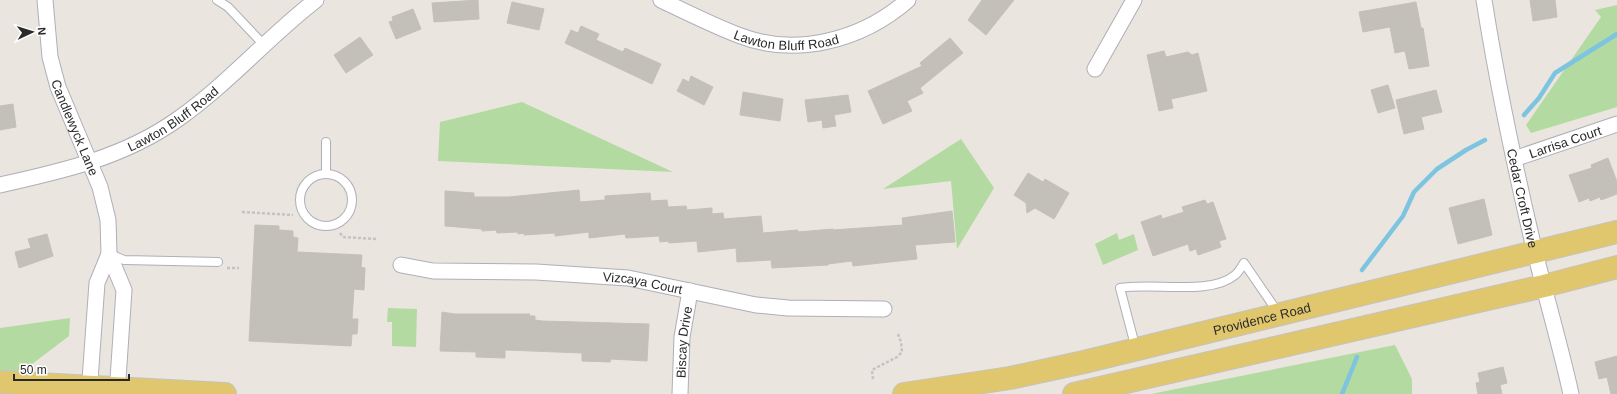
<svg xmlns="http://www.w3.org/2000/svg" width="1617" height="394" font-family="Arial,sans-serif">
<rect width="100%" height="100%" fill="#eae5de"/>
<!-- green -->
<g fill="#b3daa1">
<polygon points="1617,5 1617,107 1531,133 1526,125 1601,17 1595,10"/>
<polygon points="522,102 673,172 438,161 440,122"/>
<polygon points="961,139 994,188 957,249 951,181 883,189"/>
<polygon points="1117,233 1119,240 1134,234 1138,250 1103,265 1095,244"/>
<polygon points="388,308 417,309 416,347 392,346 392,322 387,322"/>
<polygon points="70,318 69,336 15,377 0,376 0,328"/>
<polygon points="1395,345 1412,379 1412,394 1151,394"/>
</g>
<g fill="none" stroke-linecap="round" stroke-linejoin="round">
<!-- stream -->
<g stroke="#7dc4e0" stroke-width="4.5">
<polyline points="1524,115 1539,98 1555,73 1617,34"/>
<polyline points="1362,270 1403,216 1414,192 1437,169 1466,150 1485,140"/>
<polyline points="1342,394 1357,357"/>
</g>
</g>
<!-- building -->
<g fill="#c3bfb9" stroke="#c5c1b8">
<polygon points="478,0 479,19 434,22 432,3"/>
<polygon points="982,0 1014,0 986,35 968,20"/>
<polygon points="1530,0 1555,0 1557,17 1533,21"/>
<polygon points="512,2 544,9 539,30 507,23"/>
<polygon points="1416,2 1421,28 1423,28 1429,66 1409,69 1405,51 1395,53 1390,27 1363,32 1359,12"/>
<polygon points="413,9 421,29 396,39 389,22 393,21 392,17"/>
<polygon points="581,26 599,34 596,40 623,52 625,48 661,64 652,84 565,43 571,30 578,33"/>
<polygon points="360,37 373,55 346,73 334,55"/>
<polygon points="950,38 963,53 920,88 923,93 907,101 912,111 883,124 868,91 922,66 920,63"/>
<polygon points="1164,51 1166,57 1188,52 1192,55 1198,53 1207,91 1171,99 1173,108 1159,111 1147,55"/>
<polygon points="691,76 713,87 704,105 677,91 683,79 689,82"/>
<polygon points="1388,85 1395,108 1378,113 1371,90"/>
<polygon points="1436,90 1442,112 1421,117 1424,129 1404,134 1396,100"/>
<polygon points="743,92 783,99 780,121 740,115"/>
<polygon points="848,95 851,112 834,115 836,126 823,128 822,120 808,122 805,100"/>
<polygon points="13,104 16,127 0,130 0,106"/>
<polygon points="1608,158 1617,182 1617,194 1601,200 1600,197 1590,201 1589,198 1579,202 1569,175 1592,168 1591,165"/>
<polygon points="1028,173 1043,182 1045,179 1069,193 1054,219 1035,208 1027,213 1026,203 1014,195"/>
<polygon points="579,190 580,202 605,200 605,196 650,193 651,201 667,200 668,207 686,206 687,210 712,208 712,214 723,213 724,219 761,216 763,233 798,230 798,232 833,229 833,230 903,225 902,218 952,211 955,242 915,245 917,259 853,266 852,261 828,264 828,265 772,268 771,260 737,262 736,248 698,252 697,241 669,243 668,241 660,242 659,236 626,238 625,234 589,238 589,232 555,236 555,233 524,235 524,233 518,234 518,232 497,233 496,230 482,231 482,229 445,226 445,191 474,193 474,197 509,197"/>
<polygon points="1484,199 1492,235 1458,244 1449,208"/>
<polygon points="1205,200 1207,204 1213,202 1226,239 1219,241 1221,247 1198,255 1196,249 1190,251 1188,244 1153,256 1141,222 1161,215 1162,219 1184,212 1182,207"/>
<polygon points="255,225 279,226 279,230 293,231 293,237 298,238 297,252 362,255 361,267 365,268 364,290 354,289 352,319 358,319 357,334 352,334 351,346 249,341"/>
<polygon points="47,234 53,256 19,268 15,252 31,248 28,239"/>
<polygon points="442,312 454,314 530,314 529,316 535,316 535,320 542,321 649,324 647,361 611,359 610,362 582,361 582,353 505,350 505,358 476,357 476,352 440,351"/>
<polygon points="1617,356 1617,394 1611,394 1607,377 1599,379 1595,362"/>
<polygon points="1503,367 1507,383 1500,385 1502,394 1478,394 1476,383 1480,382 1478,373"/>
</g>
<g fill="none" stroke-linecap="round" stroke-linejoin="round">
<defs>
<g id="service">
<polyline points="217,0 228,7 264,45"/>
<polyline points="326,142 326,173"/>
<circle cx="326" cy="200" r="26"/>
<polyline points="110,254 124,260 218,262"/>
<path d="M1136 349 1120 288C1151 282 1211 296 1235 275 1239 272 1242 266 1244 263L1279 314"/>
</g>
<g id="minor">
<path id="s1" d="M45 0 50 57 58 87 100 187 108 220 109 254 124 290 117 394"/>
<path id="s2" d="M661 0C686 12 712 25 738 35 796 58 862 40 908 0"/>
<path id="s3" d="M1484 0C1497 82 1514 163 1533 244 1545 294 1560 344 1571 394"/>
<polyline points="1095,69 1134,0"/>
<path id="s4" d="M1514 159 1617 124"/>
<path id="s5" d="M0 185C63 171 125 157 178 119 228 84 268 37 316 0"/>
<path id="s6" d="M401 265 433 271 536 272 628 278 756 305 788 308 884 309"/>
<polyline points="89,394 97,283 109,254"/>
<path id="s7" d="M680 394 682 337 690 291"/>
</g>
<g id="primary">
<polyline points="0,382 225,394"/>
<path id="s8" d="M904 394 1010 378 1084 362 1617 232"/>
<polyline points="1074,394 1544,286 1617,267"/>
</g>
</defs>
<!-- service casing -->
<use href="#service" stroke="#aeafb9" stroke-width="10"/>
<!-- minor casing -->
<use href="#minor" stroke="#aeafb9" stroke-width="17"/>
<!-- primary casing -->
<use href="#primary" stroke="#c3c3c3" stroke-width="24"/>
<!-- path -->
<g stroke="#c3c3c3" stroke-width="2.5" stroke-dasharray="3 2" stroke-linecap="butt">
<polyline points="242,212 293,215"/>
<polyline points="340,233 343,237 376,239"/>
<polyline points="227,268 239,268"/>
<polyline points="873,379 872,370 897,357 902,352 901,342 898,334"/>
</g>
<!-- service -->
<use href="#service" stroke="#fff" stroke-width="8"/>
<!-- minor -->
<use href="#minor" stroke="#fff" stroke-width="15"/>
<!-- primary -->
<use href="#primary" stroke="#e0c76d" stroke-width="22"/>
</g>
<g text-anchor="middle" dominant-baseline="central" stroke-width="4" stroke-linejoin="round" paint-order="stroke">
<!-- street labels -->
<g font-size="13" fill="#2a2a2a" stroke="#fff">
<text stroke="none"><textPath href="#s2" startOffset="134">Lawton Bluff Road</textPath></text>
<text stroke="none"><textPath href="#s5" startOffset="187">Lawton Bluff Road</textPath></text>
<text stroke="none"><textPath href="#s1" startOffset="132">Candlewyck Lane</textPath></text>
<text stroke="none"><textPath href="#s4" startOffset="54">Larrisa Court</textPath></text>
<text stroke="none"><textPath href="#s3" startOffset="202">Cedar Croft Drive</textPath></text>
<text stroke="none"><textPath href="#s6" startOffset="243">Vizcaya Court</textPath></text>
<text stroke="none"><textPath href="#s8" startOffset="366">Providence Road</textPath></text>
<text stroke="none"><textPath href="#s7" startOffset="52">Biscay Drive</textPath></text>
</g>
</g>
<!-- north arrow -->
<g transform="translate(32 32) rotate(86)" stroke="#ffffff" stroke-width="3" paint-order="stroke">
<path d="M0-3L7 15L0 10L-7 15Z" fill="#2a2a2a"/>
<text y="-6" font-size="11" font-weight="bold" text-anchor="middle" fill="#2a2a2a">N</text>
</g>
<!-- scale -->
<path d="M14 374v6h115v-6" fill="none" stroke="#2a2a2a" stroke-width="2"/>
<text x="20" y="374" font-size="12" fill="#2a2a2a" stroke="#ffffff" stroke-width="3" paint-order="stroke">50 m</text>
</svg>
